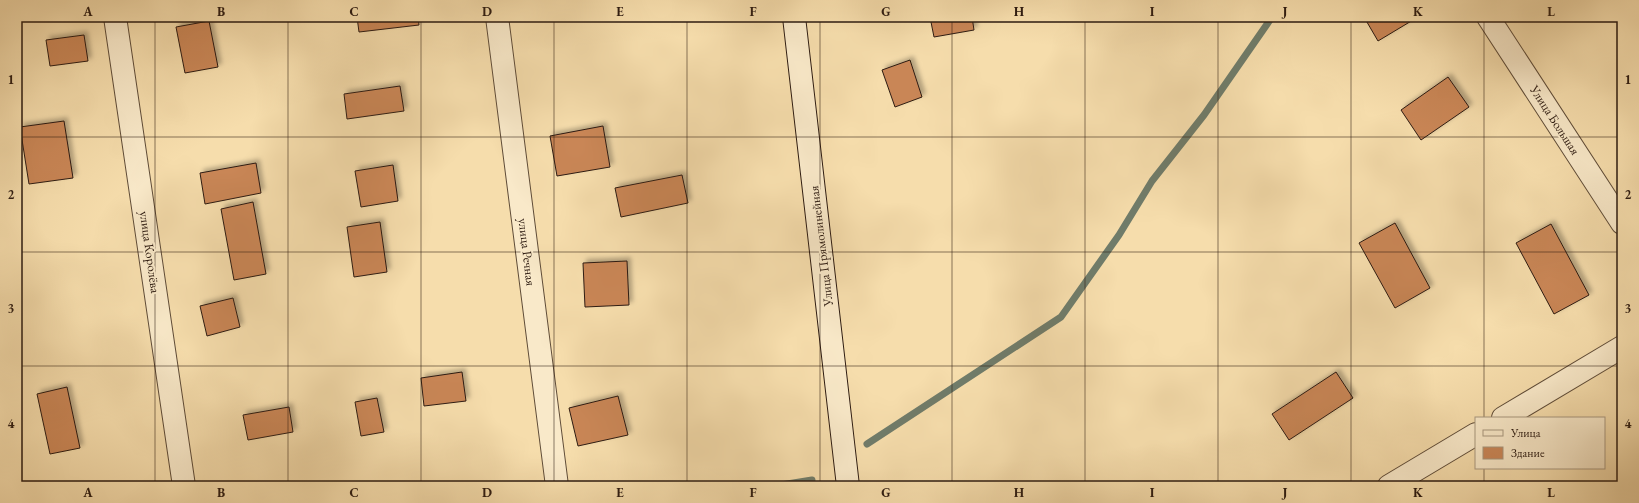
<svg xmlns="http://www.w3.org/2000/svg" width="1639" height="503" font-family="'EB Garamond',serif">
<defs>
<filter id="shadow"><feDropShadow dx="3.5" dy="-3.5" stdDeviation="2" flood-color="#0004"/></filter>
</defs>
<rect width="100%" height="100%" fill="#f6ddac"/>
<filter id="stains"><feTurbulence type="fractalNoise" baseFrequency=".005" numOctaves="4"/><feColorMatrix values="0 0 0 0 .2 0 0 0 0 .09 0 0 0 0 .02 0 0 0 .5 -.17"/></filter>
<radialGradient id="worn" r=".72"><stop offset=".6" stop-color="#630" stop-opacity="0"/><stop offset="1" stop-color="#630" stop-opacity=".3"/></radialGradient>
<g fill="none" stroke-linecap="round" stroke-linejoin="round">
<!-- stream -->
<g stroke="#707c6a" stroke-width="7">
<polyline points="867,444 1061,317 1119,235 1152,181 1204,115 1272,17"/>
<polyline points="775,486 812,480"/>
</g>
</g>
<!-- building -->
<g fill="#c98657" stroke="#2d1b11" filter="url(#shadow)">
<polygon points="357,17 418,17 419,25 359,32"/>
<polygon points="930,17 972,17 974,30 934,37"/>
<polygon points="1364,17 1418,17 1378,41"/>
<polygon points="209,21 218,67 185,73 176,27"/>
<polygon points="84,35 88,61 50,66 46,40"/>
<polygon points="910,60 922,97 895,107 882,70"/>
<polygon points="1448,77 1469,107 1421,140 1401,110"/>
<polygon points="400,86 404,111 347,119 344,94"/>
<polygon points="64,121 73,178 29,184 20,127"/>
<polygon points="603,126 610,167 557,176 550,136"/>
<polygon points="256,163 261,193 205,204 200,173"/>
<polygon points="393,165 398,201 361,207 355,171"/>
<polygon points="682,175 688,203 621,217 615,188"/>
<polygon points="253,202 266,274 234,280 221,209"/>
<polygon points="380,222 387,272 354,277 347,227"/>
<polygon points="1395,223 1430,288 1395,308 1359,243"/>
<polygon points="1551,224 1589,295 1554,314 1516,243"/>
<polygon points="627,261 629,305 585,307 583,263"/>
<polygon points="233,298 240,327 207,336 200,306"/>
<polygon points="462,372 466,401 424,406 421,378"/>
<polygon points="1336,372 1353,398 1289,440 1272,414"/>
<polygon points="67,387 80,448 50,454 37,394"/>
<polygon points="618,396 628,435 578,446 569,408"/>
<polygon points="377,398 384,432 361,436 355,402"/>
<polygon points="289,407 293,432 248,440 243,415"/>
</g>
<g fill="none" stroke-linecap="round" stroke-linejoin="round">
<defs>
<g id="street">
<polyline points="115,17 184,486"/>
<polyline points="497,17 557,486"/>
<polyline points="1488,17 1622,223"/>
<polyline points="1503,418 1622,347"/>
<polyline points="1389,486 1476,434"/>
</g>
<polyline id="secondary" points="794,17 848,486"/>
</defs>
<!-- street casing -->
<use href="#street" stroke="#5f4c38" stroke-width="24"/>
<!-- secondary casing -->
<use href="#secondary" stroke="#2d1b11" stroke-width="24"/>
<!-- street -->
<use href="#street" stroke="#f9e9c9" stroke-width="22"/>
<!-- secondary -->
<use href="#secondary" stroke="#f9e9c9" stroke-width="22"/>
</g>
<!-- grid -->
<path fill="none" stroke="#2d1b11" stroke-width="1" stroke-opacity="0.55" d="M155 17V486M288 17V486M421 17V486M554 17V486M687 17V486M820 17V486M952 17V486M1085 17V486M1218 17V486M1351 17V486M1484 17V418M17 137H1622M17 252H1622M17 366H1622M1484 468V486"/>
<g text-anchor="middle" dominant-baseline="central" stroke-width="4" stroke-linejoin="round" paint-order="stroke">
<!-- street labels -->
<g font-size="13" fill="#2d1b11" stroke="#f9e9c9">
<text transform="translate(1555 120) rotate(57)">Улица Большая</text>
<text transform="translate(821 246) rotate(-97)">Улица Прямолинейная</text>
<text transform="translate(150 252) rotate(82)">улица Королёва</text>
<text transform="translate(527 252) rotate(83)">улица Речная</text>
</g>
</g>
<!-- margin -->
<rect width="1639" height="503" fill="none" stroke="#f6ddac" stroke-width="44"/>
<!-- legend -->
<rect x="1475" y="417" width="130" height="52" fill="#f9e9c9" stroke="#a7977f"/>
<rect x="1483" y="430" width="20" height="6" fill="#f9e9c9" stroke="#a7977f"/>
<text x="1511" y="437" font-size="12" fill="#2d1b11">Улица</text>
<rect x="1483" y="447" width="20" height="12" fill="#c98657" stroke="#a7977f"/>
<text x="1511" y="457" font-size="12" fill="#2d1b11">Здание</text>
<rect x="22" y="22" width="1595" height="459" fill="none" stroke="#2d1b11" stroke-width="1.5"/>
<g font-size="13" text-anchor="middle" font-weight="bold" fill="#2d1b11">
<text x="88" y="16">A</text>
<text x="221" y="16">B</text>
<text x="354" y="16">C</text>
<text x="487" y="16">D</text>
<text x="620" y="16">E</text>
<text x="753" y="16">F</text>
<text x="886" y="16">G</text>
<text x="1019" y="16">H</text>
<text x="1152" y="16">I</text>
<text x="1285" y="16">J</text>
<text x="1418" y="16">K</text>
<text x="1551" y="16">L</text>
<text x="11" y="84">1</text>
<text x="1628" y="84">1</text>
<text x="11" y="199">2</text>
<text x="1628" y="199">2</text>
<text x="11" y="313">3</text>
<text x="1628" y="313">3</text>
<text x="11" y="428">4</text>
<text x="1628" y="428">4</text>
<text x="88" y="497">A</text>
<text x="221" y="497">B</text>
<text x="354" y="497">C</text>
<text x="487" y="497">D</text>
<text x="620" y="497">E</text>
<text x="753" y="497">F</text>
<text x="886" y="497">G</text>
<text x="1019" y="497">H</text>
<text x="1152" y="497">I</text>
<text x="1285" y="497">J</text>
<text x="1418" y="497">K</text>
<text x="1551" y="497">L</text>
</g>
<rect width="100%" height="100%" filter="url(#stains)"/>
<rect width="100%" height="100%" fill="url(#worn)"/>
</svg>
